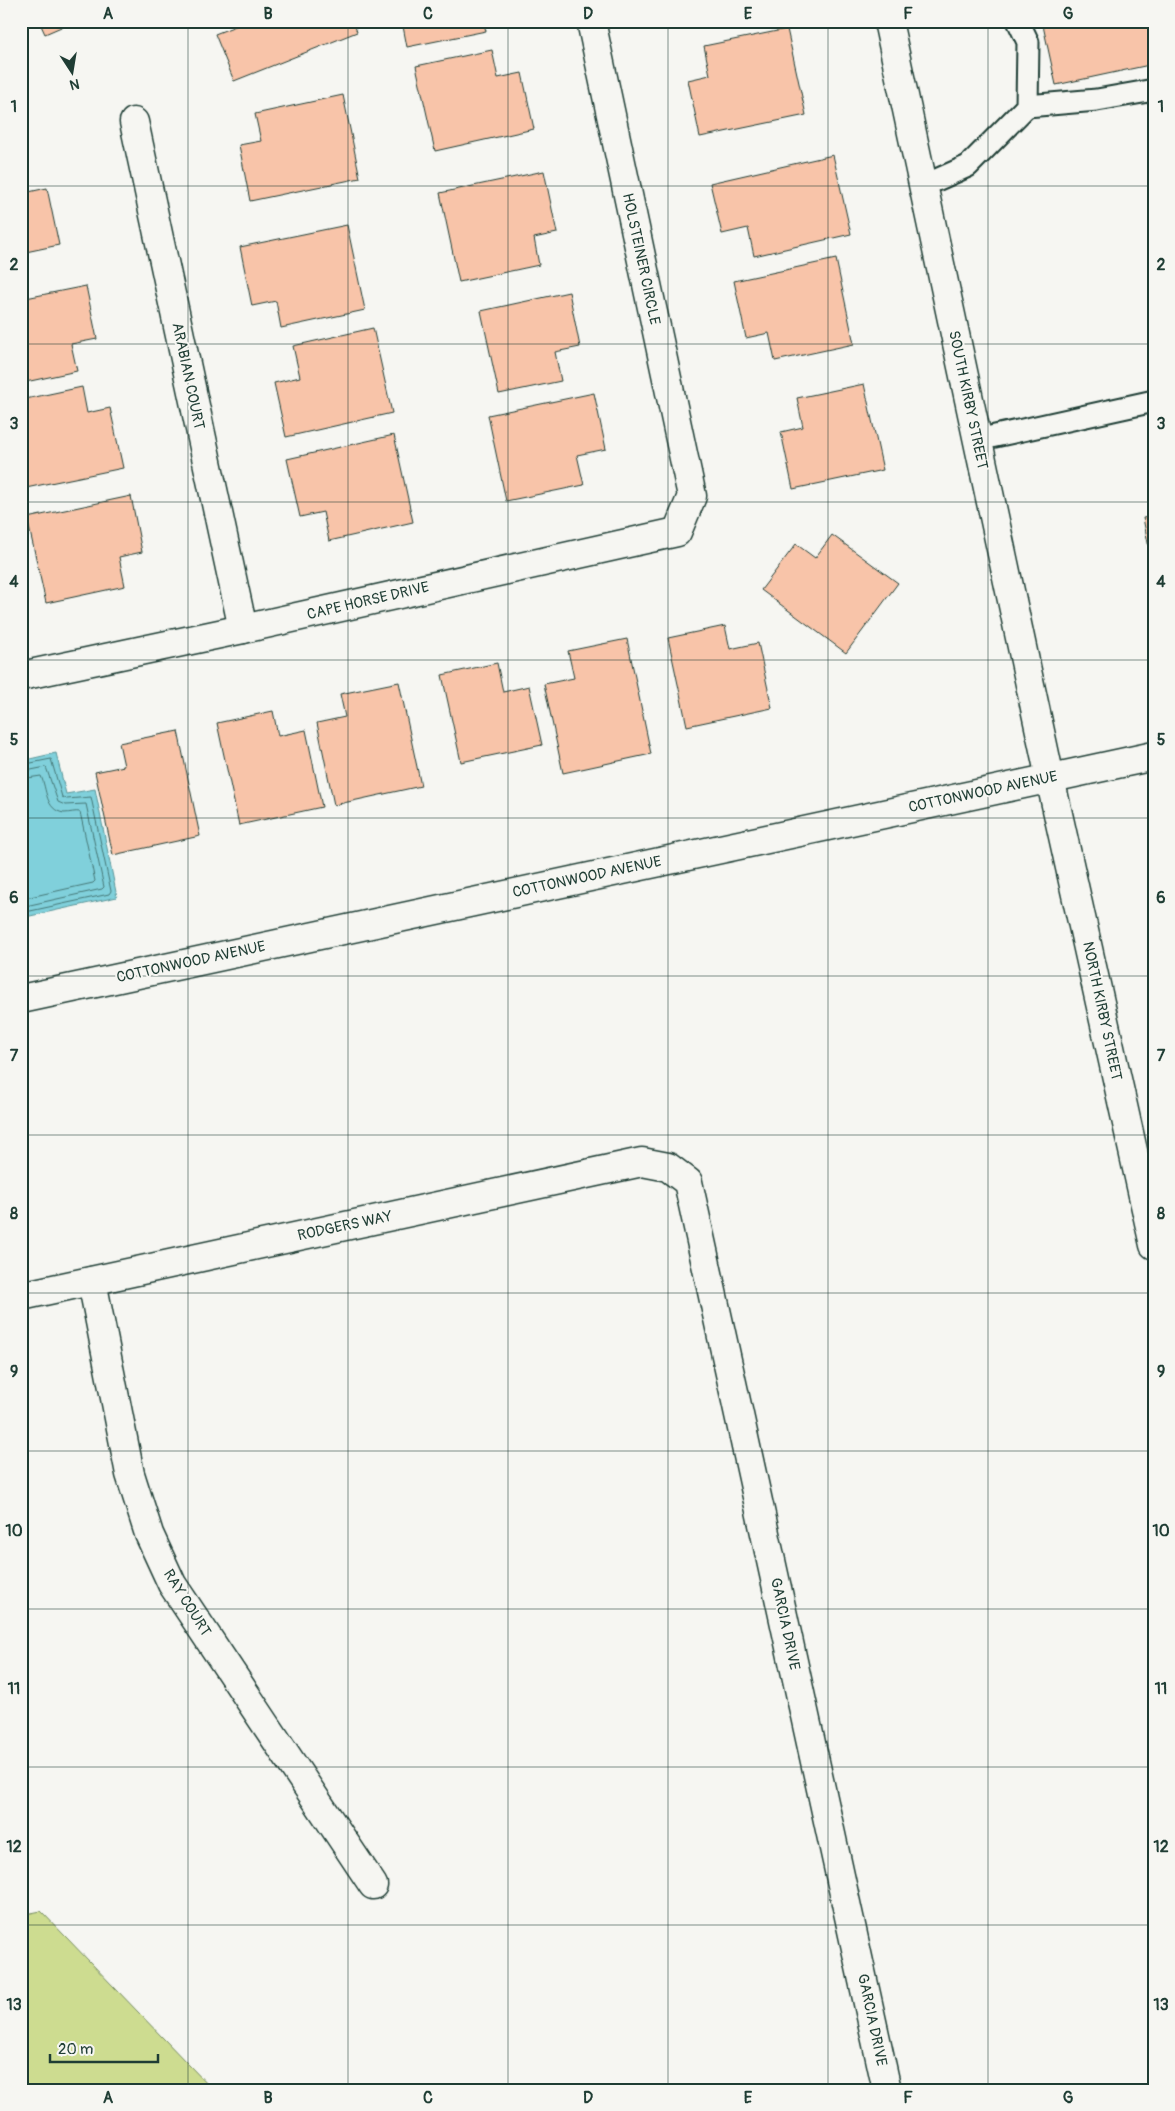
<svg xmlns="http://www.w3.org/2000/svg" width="1175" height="2111" font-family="Pangolin,sans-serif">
<rect width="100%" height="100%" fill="#f6f6f2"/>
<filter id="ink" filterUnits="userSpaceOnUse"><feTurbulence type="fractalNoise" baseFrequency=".02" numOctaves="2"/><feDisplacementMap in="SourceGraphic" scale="10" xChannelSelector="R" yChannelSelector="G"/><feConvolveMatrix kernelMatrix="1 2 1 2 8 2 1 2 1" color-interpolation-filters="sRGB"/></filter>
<g filter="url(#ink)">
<!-- green -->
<polygon fill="#cddc90" stroke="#768c62" points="41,1911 213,2090 21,2090 21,1915"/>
<!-- water -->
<polygon fill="#80d0db" stroke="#599598" points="56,753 66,794 95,789 117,897 21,918 21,761"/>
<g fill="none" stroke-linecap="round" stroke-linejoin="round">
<!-- shore -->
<g stroke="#467877" stroke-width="1">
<polyline points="21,765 51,759 62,797 67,799 91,797 111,891 109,894 21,913"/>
<polyline points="21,772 46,767 58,802 65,805 86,804 104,887 102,889 21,907"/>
<path d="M21 779 41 776C47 789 45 810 64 813 70 813 75 811 80 812L95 881 93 883 21 899"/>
</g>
</g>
<!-- building -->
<g fill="#f8c4a9" stroke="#1f3d34">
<polygon points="39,21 75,21 45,34"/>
<polygon points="237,21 353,21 357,32 234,81 215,34 238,25"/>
<polygon points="402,21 483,21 486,31 407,47"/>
<polygon points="701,21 728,21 703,27"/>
<polygon points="1042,21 1154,21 1154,64 1056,85"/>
<polygon points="787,29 806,115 700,137 688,80 710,75 704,46"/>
<polygon points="492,50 498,78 522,73 534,129 435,151 416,66"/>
<polygon points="21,78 28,80 21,115"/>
<polygon points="343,95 360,178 250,201 239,145 261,141 255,114"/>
<polygon points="833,155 851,234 754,256 748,228 722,234 710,183"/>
<polygon points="544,171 557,233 534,238 539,265 459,282 440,193"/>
<polygon points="21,180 24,193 47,188 59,245 21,253"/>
<polygon points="347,225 365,310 281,328 276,301 252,306 240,247"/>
<polygon points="836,259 854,344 775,361 769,333 746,338 734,281"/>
<polygon points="86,286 97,339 71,344 77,371 21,383 21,299"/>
<polygon points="569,292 580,347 555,352 561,381 499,394 481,311"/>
<polygon points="373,328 392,413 286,437 274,383 300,377 293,346"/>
<polygon points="864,384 883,470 793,489 781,432 803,427 797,398"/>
<polygon points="82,387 87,413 110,408 123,468 21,489 21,400"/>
<polygon points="594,393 606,449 577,455 584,485 506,501 488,415"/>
<polygon points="394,435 413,522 329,541 323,512 300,517 287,459"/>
<polygon points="131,496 142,552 119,557 125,586 46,603 27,518"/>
<polygon points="1154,516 1154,573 1143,518"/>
<polygon points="832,535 898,583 846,653 761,590 796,544 815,558"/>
<polygon points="725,626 730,649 758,643 772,708 687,726 668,638"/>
<polygon points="627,639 651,754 563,773 544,684 574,678 568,651"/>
<polygon points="497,663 503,692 529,686 542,745 461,762 442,675"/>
<polygon points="399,682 421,786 334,805 317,723 345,717 340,694"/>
<polygon points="273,711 278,736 306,730 322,807 239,825 217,723"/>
<polygon points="178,731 200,836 113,855 95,772 124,766 119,743"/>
</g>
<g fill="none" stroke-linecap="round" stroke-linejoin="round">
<defs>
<g id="lane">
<polyline points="1027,106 1097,100 1154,90"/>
<polyline points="923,186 968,166 1027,106 1028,42 1018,21"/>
<polyline points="977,440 1154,401"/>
</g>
<g id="street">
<polyline points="134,122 243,629"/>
<polyline points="21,676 243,629 677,532 692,496 591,21"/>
<polyline points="1050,778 1154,1245"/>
<polyline points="92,1281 130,1474 149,1534 172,1584 373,1885"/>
<polyline points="21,1296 642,1162 668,1167 688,1182 887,2090"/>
</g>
<g id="secondary">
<polyline points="888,21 1050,778"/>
<polyline points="21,999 1154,756"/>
</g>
</defs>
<!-- lane casing -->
<use href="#lane" stroke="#1f3d34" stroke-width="25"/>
<!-- street casing -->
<use href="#street" stroke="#1f3d34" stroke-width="31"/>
<!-- secondary casing -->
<use href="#secondary" stroke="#1f3d34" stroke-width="31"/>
<!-- lane -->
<use href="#lane" stroke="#f6f6f2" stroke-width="21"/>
<!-- street -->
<use href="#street" stroke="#f6f6f2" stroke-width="28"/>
<!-- secondary -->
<use href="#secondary" stroke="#f6f6f2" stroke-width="28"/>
</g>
</g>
<!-- grid -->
<path fill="none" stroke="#1f3d34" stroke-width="1" stroke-opacity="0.55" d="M188 21V2090M348 21V2090M508 21V2090M668 21V2090M828 21V2090M988 21V2090M21 186H1154M21 344H1154M21 502H1154M21 660H1154M21 818H1154M21 976H1154M21 1135H1154M21 1293H1154M21 1451H1154M21 1609H1154M21 1767H1154M21 1925H1154"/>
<g text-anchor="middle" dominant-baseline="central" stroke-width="4" stroke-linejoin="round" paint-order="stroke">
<!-- street labels -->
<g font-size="15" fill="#1f3d34" stroke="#f6f6f2">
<text transform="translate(641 259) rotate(78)">HOLSTEINER CIRCLE</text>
<text transform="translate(188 376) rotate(78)">ARABIAN COURT</text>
<text transform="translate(968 400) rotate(78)">SOUTH KIRBY STREET</text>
<text transform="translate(368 601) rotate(-13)">CAPE HORSE DRIVE</text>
<text transform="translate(983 792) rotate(-12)">COTTONWOOD AVENUE</text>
<text transform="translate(587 877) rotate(-12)">COTTONWOOD AVENUE</text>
<text transform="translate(191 962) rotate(-12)">COTTONWOOD AVENUE</text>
<text transform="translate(1102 1011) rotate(78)">NORTH KIRBY STREET</text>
<text transform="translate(345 1226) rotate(-12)">RODGERS WAY</text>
<text transform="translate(187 1603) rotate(58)">RAY COURT</text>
<text transform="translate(785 1624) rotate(78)">GARCIA DRIVE</text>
<text transform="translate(872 2020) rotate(78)">GARCIA DRIVE</text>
</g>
</g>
<!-- margin -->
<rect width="1175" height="2111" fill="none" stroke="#f6f6f2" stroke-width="55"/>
<!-- north arrow -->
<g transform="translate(72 72) rotate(168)" stroke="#f6f6f2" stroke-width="4" paint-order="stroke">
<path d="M0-4L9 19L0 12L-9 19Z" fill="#1f3d34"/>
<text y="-8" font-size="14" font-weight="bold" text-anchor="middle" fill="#1f3d34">N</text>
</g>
<!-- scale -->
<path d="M50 2054v8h108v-8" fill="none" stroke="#1f3d34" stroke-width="2.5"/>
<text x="58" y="2054" font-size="15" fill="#1f3d34" stroke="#f6f6f2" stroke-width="4" paint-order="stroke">20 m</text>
<rect x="28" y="28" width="1120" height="2056" fill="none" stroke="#1f3d34" stroke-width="2"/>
<g font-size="16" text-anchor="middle" font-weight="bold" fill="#1f3d34">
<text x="108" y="19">A</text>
<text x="268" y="19">B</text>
<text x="428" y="19">C</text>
<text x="588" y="19">D</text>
<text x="748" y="19">E</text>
<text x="908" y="19">F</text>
<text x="1068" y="19">G</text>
<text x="14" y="112">1</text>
<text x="1161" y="112">1</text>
<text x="14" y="270">2</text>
<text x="1161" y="270">2</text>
<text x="14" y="429">3</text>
<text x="1161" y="429">3</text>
<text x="14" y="587">4</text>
<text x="1161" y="587">4</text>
<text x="14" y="745">5</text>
<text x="1161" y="745">5</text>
<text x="14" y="903">6</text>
<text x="1161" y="903">6</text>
<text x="14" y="1061">7</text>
<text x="1161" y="1061">7</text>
<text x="14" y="1219">8</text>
<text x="1161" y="1219">8</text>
<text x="14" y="1377">9</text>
<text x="1161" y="1377">9</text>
<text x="14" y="1536">10</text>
<text x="1161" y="1536">10</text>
<text x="14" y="1694">11</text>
<text x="1161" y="1694">11</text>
<text x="14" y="1852">12</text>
<text x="1161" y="1852">12</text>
<text x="14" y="2010">13</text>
<text x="1161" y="2010">13</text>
<text x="108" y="2103">A</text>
<text x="268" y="2103">B</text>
<text x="428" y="2103">C</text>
<text x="588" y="2103">D</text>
<text x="748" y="2103">E</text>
<text x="908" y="2103">F</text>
<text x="1068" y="2103">G</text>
</g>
</svg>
